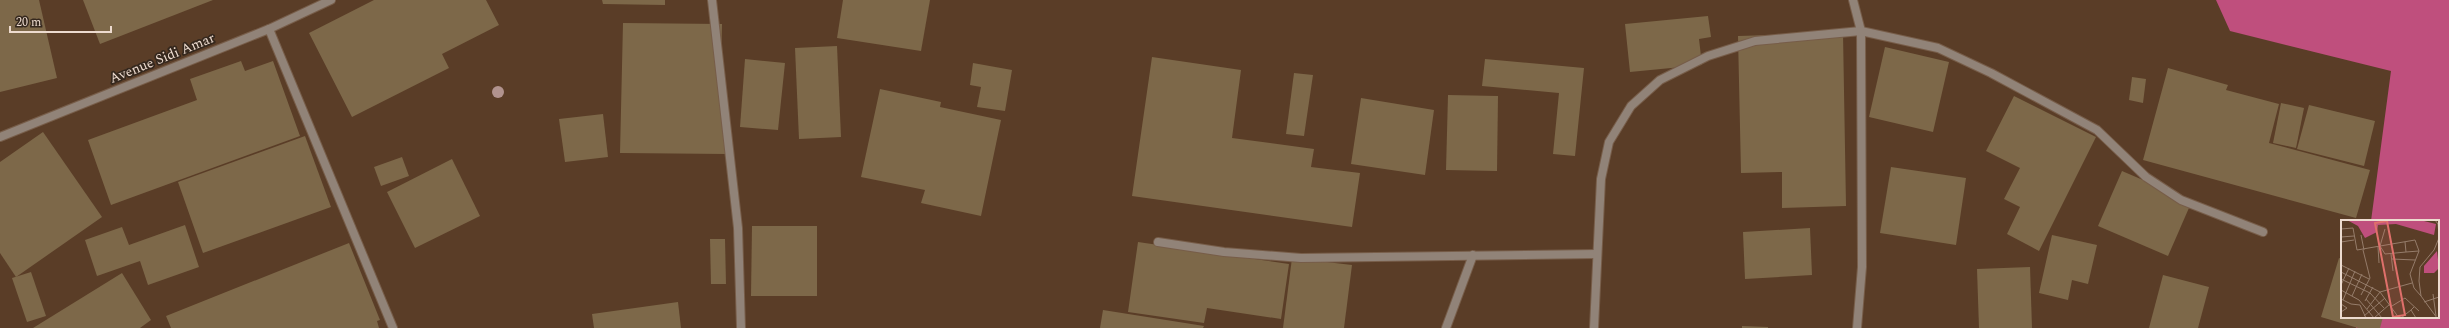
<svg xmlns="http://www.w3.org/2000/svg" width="2449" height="328" font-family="Spectral,serif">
<rect width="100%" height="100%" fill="#5a3d27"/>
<!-- forest -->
<polygon fill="#bf4f7d" points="2216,0 2449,0 2449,328 2356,328 2358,317 2438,317 2438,221 2371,221 2391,71 2230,31"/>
<!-- building -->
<g fill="#7d6849">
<polygon points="0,0 39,0 57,78 0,92"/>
<polygon points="83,0 213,0 100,44"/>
<polygon points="374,0 486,0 499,25 442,54 449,68 352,117 309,33"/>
<polygon points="602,0 665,0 665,5 603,4"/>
<polygon points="843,0 930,0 921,51 837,38"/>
<polygon points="1708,16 1711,37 1699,39 1702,65 1630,72 1625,24"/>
<polygon points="623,23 722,24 720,109 728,109 727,154 620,153"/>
<polygon points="1843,33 1846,206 1782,208 1782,172 1741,173 1738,36"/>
<polygon points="837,46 841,137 799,139 795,48"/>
<polygon points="1885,47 1949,62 1933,132 1869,117"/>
<polygon points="1152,57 1241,70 1232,138 1314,149 1311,167 1360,173 1352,227 1132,196"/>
<polygon points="745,59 785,63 778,130 740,127"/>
<polygon points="1485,59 1584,68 1575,156 1553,154 1559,93 1482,86"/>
<polygon points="241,61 245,71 273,61 300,136 111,205 88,140 197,100 190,79"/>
<polygon points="973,63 1012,70 1005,111 977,107 981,87 970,85"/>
<polygon points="2168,68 2228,85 2226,90 2279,104 2269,143 2370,170 2356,218 2143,160"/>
<polygon points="1294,73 1313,75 1304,136 1286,134"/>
<polygon points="2132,77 2146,79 2143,103 2129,100"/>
<polygon points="880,89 941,102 940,107 1001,120 981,216 921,203 925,190 861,177"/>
<polygon points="1448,95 1498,96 1497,171 1446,170"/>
<polygon points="2014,96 2096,137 2039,251 2007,234 2020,207 2004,199 2020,168 1986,151"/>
<polygon points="1361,98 1434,110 1425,175 1351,164"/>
<polygon points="2281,103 2304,108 2296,148 2273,143"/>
<polygon points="2309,105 2375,121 2364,166 2297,149"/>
<polygon points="603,114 608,157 565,162 559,119"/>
<polygon points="43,132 102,217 16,277 0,253 0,162"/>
<polygon points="305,136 331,207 203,253 178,182"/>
<polygon points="402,157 409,176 381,186 374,167"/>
<polygon points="452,159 480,216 415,248 387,192"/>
<polygon points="1891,167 1966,178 1956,245 1880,233"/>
<polygon points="2122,171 2192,201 2168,256 2098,226"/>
<polygon points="185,225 199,267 148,285 140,261 97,276 85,240 122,227 129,245"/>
<polygon points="752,226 817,226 817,296 751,296"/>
<polygon points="1810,228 1812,275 1745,279 1743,232"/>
<polygon points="2052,235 2097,245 2088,284 2072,280 2068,300 2039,293"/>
<polygon points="710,239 725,239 726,284 711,284"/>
<polygon points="1138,242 1289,264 1281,319 1207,308 1204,323 1128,312"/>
<polygon points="349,243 380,320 377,321 379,328 171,328 166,316"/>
<polygon points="1292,258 1352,265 1344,328 1283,328"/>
<polygon points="2339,258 2342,259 2342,317 2383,317 2380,328 2358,328 2321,317"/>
<polygon points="2030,267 2032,328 1979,328 1977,269"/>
<polygon points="31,272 46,316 27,322 12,278"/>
<polygon points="122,273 151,320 140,328 33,328"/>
<polygon points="2163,275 2209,287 2198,328 2149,328"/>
<polygon points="678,302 681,328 594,328 592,314"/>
<polygon points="1103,310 1204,326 1203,328 1100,328"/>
<polygon points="1742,326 1768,327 1768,328 1742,328"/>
</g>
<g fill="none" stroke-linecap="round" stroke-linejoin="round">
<defs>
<g id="street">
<polyline points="712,0 738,228 741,328"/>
<polyline points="1853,0 1861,31 1862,267 1857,328"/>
<polyline points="269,29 393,328"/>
<polyline points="0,137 269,29 331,0"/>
<polyline points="1158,242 1224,252 1301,258 1596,254"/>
<polyline points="1446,328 1473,255"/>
<polyline points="1594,328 1601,179 1609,142 1631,106 1660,80 1708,56 1755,41 1861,31 1938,48 1991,73 2097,130 2146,177 2181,200 2263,232"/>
</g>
</defs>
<!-- street casing -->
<use href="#street" stroke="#775d49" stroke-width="10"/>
<!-- street -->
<use href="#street" stroke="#918378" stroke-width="8"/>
</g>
<!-- trees -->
<circle fill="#b1938e" cx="498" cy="92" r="6"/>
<g text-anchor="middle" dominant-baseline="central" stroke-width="3.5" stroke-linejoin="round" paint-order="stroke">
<!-- street labels -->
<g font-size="14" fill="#eddbcf" stroke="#35281e">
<text transform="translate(162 58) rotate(-22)">Avenue Sidi Amar</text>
</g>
</g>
<!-- overview -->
<g transform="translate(2341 220)">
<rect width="98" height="98" fill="#5a3d27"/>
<path d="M6 0H79L95 4 93 15 55 4 37 5 36 12 24 18 17 6ZM96 31 98 48 93 53H83V46Z" fill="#bf4f7d"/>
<path fill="none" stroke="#957c6a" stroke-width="1" d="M94 0 97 4 98 15M0 9 12 8 16 30 74 20 78 31 69 54 73 68 80 76M44 9 39 26 44 34 65 32 64 22M20 15 23 30M0 17 13 16M0 22 13 20M37 27 38 43M65 32 78 31M50 34 52 51M51 39 74 40M0 45 28 59M0 52 39 72 58 98M0 59 29 73 43 88M0 65 8 48M0 70 18 80 33 98 49 84M92 74 95 96M20 75 29 58 22 30M11 76 21 54M0 79 10 84 19 85M25 79 41 98M2 80 14 51M24 81 32 67M83 82 98 77M0 84 6 88 0 92M19 85 25 98M51 86 64 78 78 91M73 87 70 90 75 98M26 89 39 72 71 63M23 96 44 78M60 98 70 90M96 98 80 76 78 61 79 47 93 30 98 18"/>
<path fill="#df706b" fill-opacity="0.15" stroke="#df706b" stroke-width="2" d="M46 1 64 95 52 97 34 3Z"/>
<rect width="98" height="98" fill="none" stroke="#eddbcf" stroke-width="2"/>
</g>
<!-- scale -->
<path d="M10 26v6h101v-6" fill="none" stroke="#eddbcf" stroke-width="2"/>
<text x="16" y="26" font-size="12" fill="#eddbcf" stroke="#35281e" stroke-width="3" paint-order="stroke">20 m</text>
</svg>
